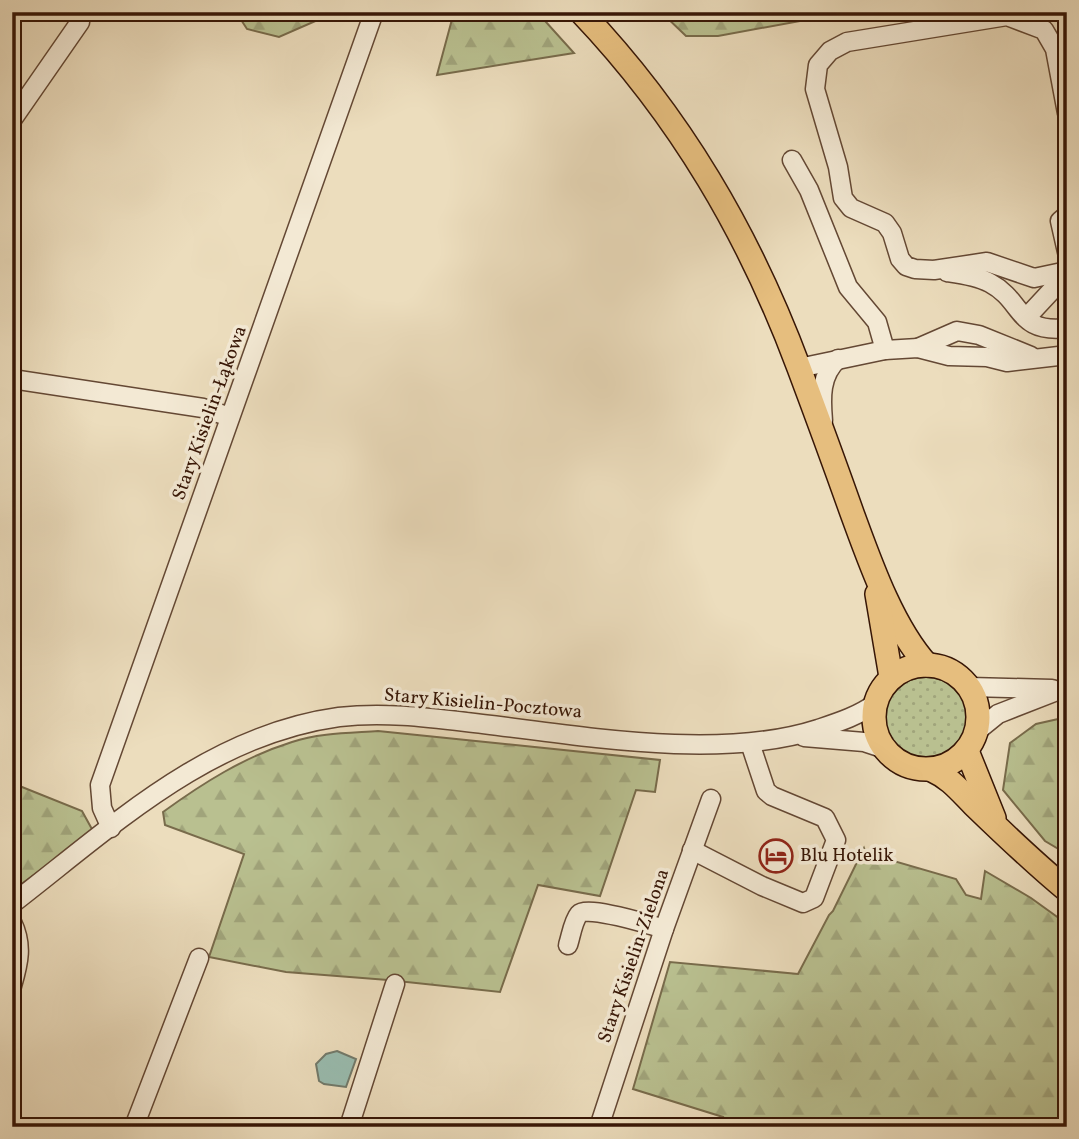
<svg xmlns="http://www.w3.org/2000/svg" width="1079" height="1139" font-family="Vollkorn,serif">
<defs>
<pattern id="green-dots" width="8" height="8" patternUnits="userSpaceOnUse" patternTransform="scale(1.75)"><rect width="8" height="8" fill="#b9c090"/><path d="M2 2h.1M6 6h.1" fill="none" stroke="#a0a47b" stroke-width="1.8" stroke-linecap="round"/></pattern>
<pattern id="forest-firs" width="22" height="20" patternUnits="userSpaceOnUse" patternTransform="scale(1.75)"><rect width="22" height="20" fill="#b9c090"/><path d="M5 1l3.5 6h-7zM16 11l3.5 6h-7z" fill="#a0a47b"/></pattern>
</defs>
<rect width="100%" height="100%" fill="#ecddbd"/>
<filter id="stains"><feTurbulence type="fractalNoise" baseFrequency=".00286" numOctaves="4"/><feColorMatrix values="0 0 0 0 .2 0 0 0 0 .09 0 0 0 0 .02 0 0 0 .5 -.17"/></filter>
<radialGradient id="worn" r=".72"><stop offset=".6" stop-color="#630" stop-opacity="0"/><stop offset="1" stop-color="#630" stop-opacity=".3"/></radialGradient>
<!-- green -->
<circle fill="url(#green-dots)" stroke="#786b4b" stroke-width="2" cx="926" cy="719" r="42"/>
<!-- forest -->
<g fill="url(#forest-firs)" stroke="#786b4b" stroke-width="2">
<polygon points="236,12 336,12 279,37 247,29"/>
<polygon points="454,12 537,12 574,53 437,75"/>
<polygon points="661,12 849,12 718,36 686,36"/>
<polygon points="1067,717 1067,854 1045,841 1003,790 1010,743 1036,724"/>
<path d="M378 731 660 760 655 792 636 790 600 896 538 885 500 992 388 980 286 972 209 957 244 854 165 825 163 812C203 783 244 757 292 742 319 733 350 733 378 731Z"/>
<polygon points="12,783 82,811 93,831 12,891"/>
<polygon points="864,848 866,853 956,879 966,895 981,899 985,871 1031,898 1067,924 1067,1127 720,1127 723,1117 633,1089 670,962 798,974 829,915 833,911"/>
</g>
<!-- water -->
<polygon fill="#99bcaf" stroke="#727a6b" stroke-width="2" points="337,1051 356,1059 346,1087 324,1084 319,1081 316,1064 326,1054"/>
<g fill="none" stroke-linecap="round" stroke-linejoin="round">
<defs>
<g id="minor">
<polyline points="1067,113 1055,49 1044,30 1007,16 847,42 830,51 818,65 815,89 838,167 843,198 851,208 885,223 892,233 900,259 906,266 915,269 934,270 987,262 1034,278 1067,271"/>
<polyline points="12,120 80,22"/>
<polyline points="792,160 809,190 848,287 877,322 885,350"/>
<polyline points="1067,215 1060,221 1067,252"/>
<path d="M947 272C961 274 977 276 990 283 1024 301 1016 334 1067 328"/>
<polyline points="1026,318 1067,274"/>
<polyline points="918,348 957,331 979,335 1031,356"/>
<polyline points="799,368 885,350 918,348 949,356 987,357 1007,362 1067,355"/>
<polyline points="12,379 203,408 230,417"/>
<path d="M823 421C821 398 820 375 838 359"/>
<polyline points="970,687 1052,689"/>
<polyline points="977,731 998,714 1067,687"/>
<polyline points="804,737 864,742 885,749"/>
<polyline points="111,828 102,808 100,785 374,12"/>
<polyline points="692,850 762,886 803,903 814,898 836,840 825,818 772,796 766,791 750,743"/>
<path d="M12 904C113 826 208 735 339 717 382 712 424 717 466 722 572 734 716 762 818 729 839 722 858 716 876 703"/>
<path d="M12 922C23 945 19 962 12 986"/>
<path d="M568 945C571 936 573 921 579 914 587 905 651 925 664 929"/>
<polyline points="134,1127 199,958"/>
<polyline points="349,1127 395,984"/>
<polyline points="599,1127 664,929 711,799"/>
</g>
<g id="major">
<path d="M581 12C680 116 749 234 799 368 817 416 835 465 852 513 870 562 892 626 927 665"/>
<polyline points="877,594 891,677"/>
<circle cx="926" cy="717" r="52"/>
<polyline points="967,751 994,818"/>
<path d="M932 770C950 778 960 791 974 805 1004 834 1034 863 1067 890"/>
</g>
</defs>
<!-- minor casing -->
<use href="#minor" stroke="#644834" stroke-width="21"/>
<!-- major casing -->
<use href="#major" stroke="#371606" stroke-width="26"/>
<!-- minor -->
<use href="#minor" stroke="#f3e9d4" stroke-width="18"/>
<!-- major -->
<use href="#major" stroke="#e6be7e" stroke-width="23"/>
</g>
<!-- icons -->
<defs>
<symbol id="hotel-ring" viewBox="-11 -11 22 22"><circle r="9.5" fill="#f3e9d4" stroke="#8f2418" stroke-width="1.5"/><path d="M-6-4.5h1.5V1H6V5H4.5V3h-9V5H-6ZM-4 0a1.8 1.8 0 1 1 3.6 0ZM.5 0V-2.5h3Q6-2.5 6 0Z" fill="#8f2418"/></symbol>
</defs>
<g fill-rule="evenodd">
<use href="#hotel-ring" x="757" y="837" width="38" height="38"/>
</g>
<g text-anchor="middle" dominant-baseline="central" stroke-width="7" stroke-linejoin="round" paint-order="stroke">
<!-- street labels -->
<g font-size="19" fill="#371606" stroke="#f3e9d4">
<text transform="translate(210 413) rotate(-70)">Stary Kisielin-Łąkowa</text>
<text transform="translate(483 704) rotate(5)">Stary Kisielin-Pocztowa</text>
<text transform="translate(634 956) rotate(-71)">Stary Kisielin-Zielona</text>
</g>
<!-- poi labels -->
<g font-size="19" fill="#371606" stroke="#f3e9d4" text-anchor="start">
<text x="800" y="856">Blu Hotelik</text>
</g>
</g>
<!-- margin -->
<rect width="1079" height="1139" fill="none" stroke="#ecddbd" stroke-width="42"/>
<rect x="14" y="14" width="1051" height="1111" fill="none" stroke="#371606" stroke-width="3.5"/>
<rect x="21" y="21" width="1037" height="1097" fill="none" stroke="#371606" stroke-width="2"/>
<rect width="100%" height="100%" filter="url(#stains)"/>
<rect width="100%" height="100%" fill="url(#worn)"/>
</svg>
